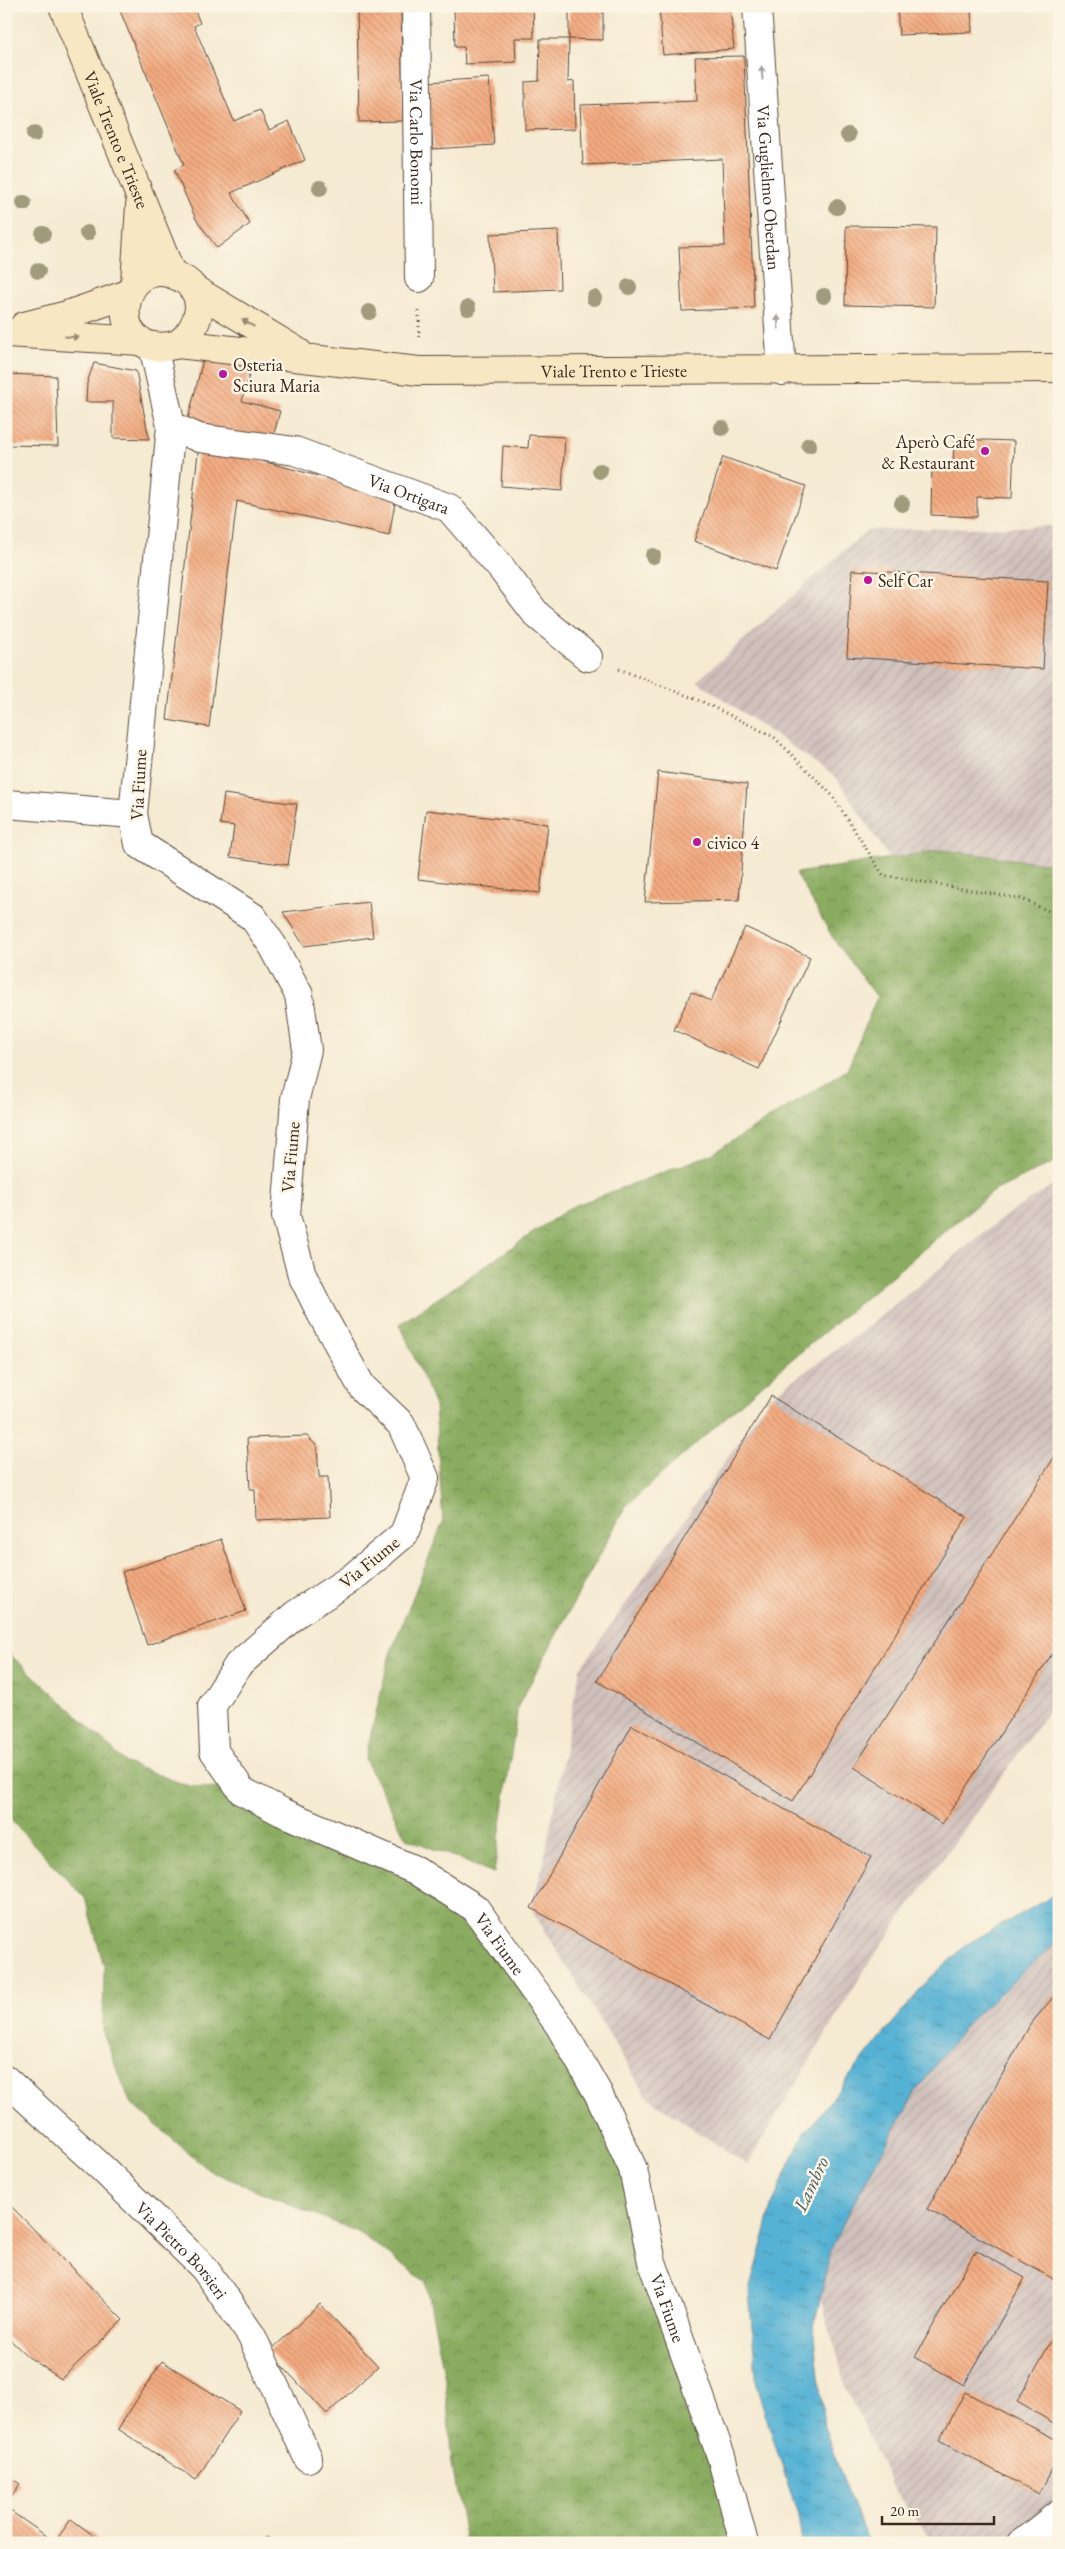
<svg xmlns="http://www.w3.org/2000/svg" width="1065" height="2549" font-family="'EB Garamond',serif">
<defs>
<pattern id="industrial-furrows" width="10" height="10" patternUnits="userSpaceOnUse" patternTransform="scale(1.25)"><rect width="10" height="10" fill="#cfc0bb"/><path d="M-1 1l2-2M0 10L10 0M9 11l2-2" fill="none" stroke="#b3a5a0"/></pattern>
<pattern id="forest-crowns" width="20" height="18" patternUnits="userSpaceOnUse" patternTransform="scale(1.25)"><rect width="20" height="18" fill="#8aac61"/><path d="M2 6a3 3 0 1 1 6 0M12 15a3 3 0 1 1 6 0" fill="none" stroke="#728c4f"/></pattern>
<pattern id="water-ripples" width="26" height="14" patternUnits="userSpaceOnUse" patternTransform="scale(1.25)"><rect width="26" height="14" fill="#56b2d4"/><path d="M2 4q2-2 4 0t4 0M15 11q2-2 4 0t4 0" fill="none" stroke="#4891ab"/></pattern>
<pattern id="building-back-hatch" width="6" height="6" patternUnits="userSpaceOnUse" patternTransform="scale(1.25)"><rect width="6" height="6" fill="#f4ac81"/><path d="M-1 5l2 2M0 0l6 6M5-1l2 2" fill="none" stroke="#c78c69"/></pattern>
</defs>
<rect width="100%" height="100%" fill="#fcf5e5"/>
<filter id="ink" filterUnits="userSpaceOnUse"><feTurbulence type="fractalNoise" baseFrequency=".02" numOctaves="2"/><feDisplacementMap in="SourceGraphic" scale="10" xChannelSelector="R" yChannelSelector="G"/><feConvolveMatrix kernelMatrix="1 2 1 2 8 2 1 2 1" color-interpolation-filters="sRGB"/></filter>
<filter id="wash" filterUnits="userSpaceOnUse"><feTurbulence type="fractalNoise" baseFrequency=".0096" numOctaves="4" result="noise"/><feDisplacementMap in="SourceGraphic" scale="20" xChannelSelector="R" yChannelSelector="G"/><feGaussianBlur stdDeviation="1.12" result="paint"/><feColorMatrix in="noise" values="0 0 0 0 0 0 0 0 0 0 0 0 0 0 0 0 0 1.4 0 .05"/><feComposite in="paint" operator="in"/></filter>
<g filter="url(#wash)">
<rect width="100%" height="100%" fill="#f5ead2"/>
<!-- industrial -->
<g fill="url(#industrial-furrows)">
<polygon points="1059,526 1059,865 942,850 889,858 836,777 697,681 867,530"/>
<polygon points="1059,1181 1059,1696 868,1964 747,2165 647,2097 531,1908 543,1865 580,1669 771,1396 857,1335 1002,1218"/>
<polygon points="1059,1940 1059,2514 1022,2543 934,2543 891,2485 846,2388 820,2296 831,2249 850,2209 919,2086 969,2021"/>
</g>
<!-- forest -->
<g fill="url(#forest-crowns)" stroke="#626b40">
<polygon points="942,850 1059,865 1059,1160 992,1192 773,1375 626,1506 518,1706 494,1873 406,1838 365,1759 390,1654 443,1522 435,1406 400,1324 571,1207 712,1154 847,1070 877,997 833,938 796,873"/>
<polygon points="6,1651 64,1703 126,1763 189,1786 242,1791 475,1908 598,2093 744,2543 466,2543 452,2465 445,2378 426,2282 358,2232 208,2170 130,2102 103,2033 104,1966 85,1898 6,1815"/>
</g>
<!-- water -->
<polygon fill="url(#water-ripples)" stroke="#486e79" points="1059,1889 1059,1940 969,2021 919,2086 850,2209 831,2249 814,2326 824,2427 867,2543 802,2543 798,2516 757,2388 749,2291 773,2203 803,2135 877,2042 931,1977 969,1943 1046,1900"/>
<g id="blocks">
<!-- building -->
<g fill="url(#building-back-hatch)">
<polygon points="118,6 193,6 200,23 194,26 234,121 260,110 269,130 289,121 305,160 231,193 250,224 217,248 196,219 174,170 184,165"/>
<polygon points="357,6 401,6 403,121 359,122"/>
<polygon points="454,6 533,6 534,38 515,38 516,62 465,64 464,47 455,47"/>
<polygon points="569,6 603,6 603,40 569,39"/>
<polygon points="659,6 730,6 734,49 663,55"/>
<polygon points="897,6 971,6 972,32 899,35"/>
<polygon points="540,39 569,39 568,82 574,81 575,129 525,130 525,82 539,81"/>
<polygon points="744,56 754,308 682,311 679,247 725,246 722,159 583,165 580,105 697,101 695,57"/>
<polygon points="489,78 494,145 433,149 428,82"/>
<polygon points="846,226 936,227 934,307 845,305"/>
<polygon points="558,231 560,289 493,292 490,234"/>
<polygon points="204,356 251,368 242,401 280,411 271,445 187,423"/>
<polygon points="94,363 136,371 149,439 113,438 113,402 86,402 87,383"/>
<polygon points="6,374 56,376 58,446 6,445"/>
<polygon points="529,435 565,437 562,491 501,486 503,446 528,448"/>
<polygon points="954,439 1014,441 1012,498 977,497 977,517 931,515 932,464 953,464"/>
<polygon points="199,444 396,497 389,536 237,501 209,727 167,720"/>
<polygon points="723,457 806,486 776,571 694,541"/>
<polygon points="852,570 1048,581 1043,669 847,657"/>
<polygon points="658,772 747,784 739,900 645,902"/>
<polygon points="224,794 297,804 288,865 230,857 234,826 220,824"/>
<polygon points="426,810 548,824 540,893 418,879"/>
<polygon points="369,902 373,937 304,946 283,912"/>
<polygon points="745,927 810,957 759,1069 674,1030 691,992 711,1001"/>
<polygon points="771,1396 967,1517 793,1801 597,1681"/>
<polygon points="307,1436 317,1446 319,1477 328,1477 330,1517 256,1520 255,1489 250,1489 247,1438"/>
<polygon points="1059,1450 1059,1643 942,1824 854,1767"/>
<polygon points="221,1539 246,1611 147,1645 122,1572"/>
<polygon points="632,1725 871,1857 770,2040 531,1908"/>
<polygon points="1059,1990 1059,2282 927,2209 1030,2025"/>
<polygon points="6,2201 123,2320 61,2379 27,2356 6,2336"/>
<polygon points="976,2250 1025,2278 964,2385 915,2357"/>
<polygon points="320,2304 378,2366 327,2414 269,2352"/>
<polygon points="1059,2327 1059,2426 1017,2402"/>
<polygon points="162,2361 240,2411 196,2480 118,2429"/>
<polygon points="965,2392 1059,2441 1059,2456 1039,2494 939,2441"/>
<polygon points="6,2475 20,2484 6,2504"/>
<polygon points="6,2508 55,2542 71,2519 97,2538 93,2543 6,2543"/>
<polygon points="266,2537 279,2543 261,2543"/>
</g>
</g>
</g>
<g filter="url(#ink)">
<use href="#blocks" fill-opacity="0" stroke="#574739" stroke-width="1"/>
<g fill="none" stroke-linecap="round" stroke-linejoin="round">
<defs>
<g id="minor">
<path id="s1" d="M416 6 419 278"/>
<path id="s2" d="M757 6 782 371"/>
<path id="s3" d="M153 346 171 426 133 814 139 844 253 917 273 946 299 995 307 1050 295 1099 286 1216 302 1275 322 1315 362 1387 401 1424 425 1478 404 1534 352 1578 296 1614 238 1665 212 1706 214 1751 242 1791 282 1812 415 1870 475 1908 559 2025 598 2093 633 2169 652 2262 721 2456 744 2543"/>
<path id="s4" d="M171 426 199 438 295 451 449 508 501 568 537 615 588 657"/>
<polyline points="6,804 133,814"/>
<path id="s5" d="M6 2080 103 2169 204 2268 251 2335 308 2458"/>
<polyline points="1022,2543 1059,2514"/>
</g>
<g id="secondary">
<path id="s6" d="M63 6 171 273"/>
<polyline points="135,283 140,205"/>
<polyline points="192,288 298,352"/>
<polyline points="24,326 67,315 128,294"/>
<polyline points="6,333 141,341"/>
<path id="s7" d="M178 344C200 328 210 293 181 278 116 244 100 366 178 344L419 371 1059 368"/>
</g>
</defs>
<!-- minor casing -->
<use href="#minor" stroke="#574739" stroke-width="30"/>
<!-- secondary casing -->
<use href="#secondary" stroke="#574739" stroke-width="30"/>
<!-- path -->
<g stroke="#574739" stroke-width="3" stroke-dasharray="1 4" stroke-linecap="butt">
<polyline points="419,337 419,311"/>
<polyline points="619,669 703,702 774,737 832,795 883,875 1022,899 1059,916"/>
</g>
<!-- minor -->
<use href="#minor" stroke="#fff" stroke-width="28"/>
<!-- secondary -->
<use href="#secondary" stroke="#f8e7c3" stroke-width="28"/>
</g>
<!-- trees -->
<g fill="#a19a7c">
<circle cx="34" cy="134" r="8"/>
<circle cx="848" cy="135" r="8"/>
<circle cx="320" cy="188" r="8"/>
<circle cx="24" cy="203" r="8"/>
<circle cx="837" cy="207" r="8"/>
<circle cx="87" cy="233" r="8"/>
<circle cx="43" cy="234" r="8"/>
<circle cx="38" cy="271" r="8"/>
<circle cx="629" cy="287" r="8"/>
<circle cx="824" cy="296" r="8"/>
<circle cx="594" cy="298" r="8"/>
<circle cx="468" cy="308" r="8"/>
<circle cx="369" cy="312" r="8"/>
<circle cx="722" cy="428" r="8"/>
<circle cx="809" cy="445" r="8"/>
<circle cx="600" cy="471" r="8"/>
<circle cx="902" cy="504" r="8"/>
<circle cx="653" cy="556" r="8"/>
</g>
<!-- one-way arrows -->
<defs><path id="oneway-solid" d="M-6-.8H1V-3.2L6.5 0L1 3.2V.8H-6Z" transform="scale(1.25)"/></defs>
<g fill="#a79f9a">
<use href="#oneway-solid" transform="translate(762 73) rotate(-94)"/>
<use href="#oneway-solid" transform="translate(778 322) rotate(-94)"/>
</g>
<g fill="#9a8870">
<use href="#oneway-solid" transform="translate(248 323) rotate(-149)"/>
<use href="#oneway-solid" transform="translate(72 337) rotate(3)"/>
</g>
</g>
<!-- markers -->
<g fill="#b5179e" stroke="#fcf5e5" stroke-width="2">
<circle cx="223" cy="374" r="5"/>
<circle cx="985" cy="451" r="5"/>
<circle cx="868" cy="580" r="5"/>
<circle cx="697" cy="842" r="5"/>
</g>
<g text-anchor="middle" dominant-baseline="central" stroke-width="5" stroke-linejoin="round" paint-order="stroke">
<!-- street labels -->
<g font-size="18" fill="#3b2a1e" stroke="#fcf5e5">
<text stroke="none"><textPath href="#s6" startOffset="144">Viale Trento e Trieste</textPath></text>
<text stroke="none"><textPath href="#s1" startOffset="136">Via Carlo Bonomi</textPath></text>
<text stroke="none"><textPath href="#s2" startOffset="182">Via Guglielmo Oberdan</textPath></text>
<text stroke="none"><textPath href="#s7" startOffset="671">Viale Trento e Trieste</textPath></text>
<text stroke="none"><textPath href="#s4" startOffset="249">Via Ortigara</textPath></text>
<text transform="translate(138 785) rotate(-87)">Via Fiume</text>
<text transform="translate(290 1157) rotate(-85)">Via Fiume</text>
<text transform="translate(369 1562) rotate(-39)">Via Fiume</text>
<text stroke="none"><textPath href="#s3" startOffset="1972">Via Fiume</textPath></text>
<text stroke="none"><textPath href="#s5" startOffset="245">Via Pietro Borsieri</textPath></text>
<text stroke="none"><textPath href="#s3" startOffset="2378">Via Fiume</textPath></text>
</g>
<!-- poi labels -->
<g font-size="18" fill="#3b2a1e" stroke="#fcf5e5" text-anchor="start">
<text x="233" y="364">Osteria<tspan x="233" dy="21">Sciura Maria</tspan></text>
<text x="975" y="441" text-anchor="end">Aperò Café<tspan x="975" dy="21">&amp; Restaurant</tspan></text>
<text x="878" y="580">Self Car</text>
<text x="707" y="842">civico 4</text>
</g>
<!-- water labels -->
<g font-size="19" font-style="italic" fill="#445a5e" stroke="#fcf5e5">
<text transform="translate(811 2184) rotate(-65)">Lambro</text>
</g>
</g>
<!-- margin -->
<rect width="1065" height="2549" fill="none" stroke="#fcf5e5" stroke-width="25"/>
<!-- scale -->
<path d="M882 2516v8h112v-8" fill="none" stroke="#3b2a1e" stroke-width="2.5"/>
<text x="890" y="2516" font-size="15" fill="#3b2a1e" stroke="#fcf5e5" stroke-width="4" paint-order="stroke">20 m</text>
</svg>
